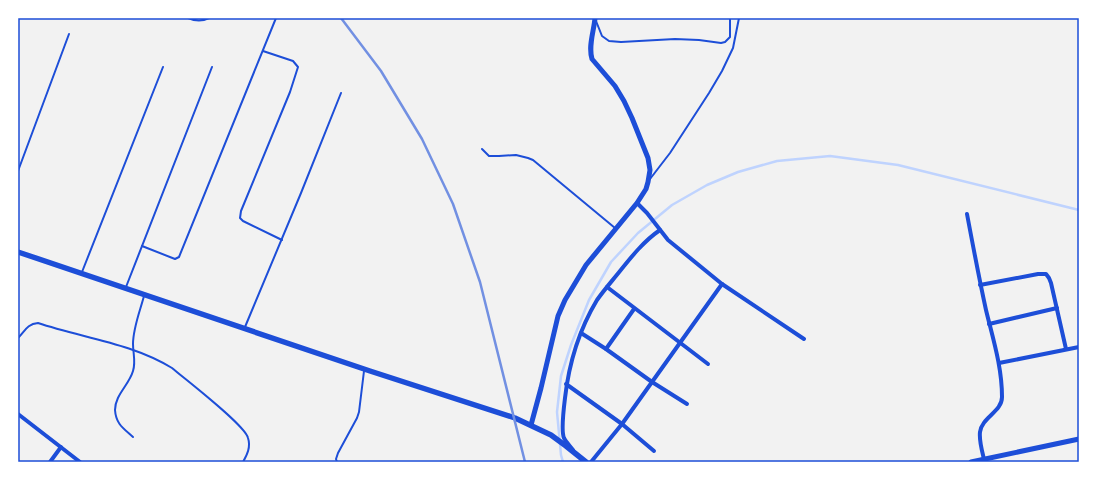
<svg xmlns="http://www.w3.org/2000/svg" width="1097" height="480" font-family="Poppins,sans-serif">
<rect width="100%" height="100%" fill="#f2f2f2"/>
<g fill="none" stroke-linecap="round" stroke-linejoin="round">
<!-- stream -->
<polyline stroke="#bfd3fe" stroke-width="2.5" points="563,462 561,455 557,412 561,376 571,345 589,300 611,262 638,233 672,205 707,185 738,172 777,161 830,156 898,165 1079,210"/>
<!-- service -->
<g stroke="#1d4ed8" stroke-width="2">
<path d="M188 18C195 21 201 22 209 18"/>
<polyline points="596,21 602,36 609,41 621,42 675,39 699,40 721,43 725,42 730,37 730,18"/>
<polyline points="263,51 293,61 298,67 290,92 241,211 240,218 243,221 282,240"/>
<polyline points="482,149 489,156 499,156 516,155 528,158 533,160 615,228"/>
<polyline points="18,171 69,34"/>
<polyline points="650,179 670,153 709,93 722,71 733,48 739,18"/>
<polyline points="142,246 175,259 179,257 276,18"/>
<polyline points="82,272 163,67"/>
<polyline points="126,287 212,67"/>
<polyline points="245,327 301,193 341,93"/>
<path d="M18 338C25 331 27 324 38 323 83 338 131 343 172 368 186 380 245 425 248 438 251 447 247 455 243 462"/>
<path d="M133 437C123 428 116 424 115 410 115 395 129 385 133 371 136 362 133 353 133 344 133 328 140 311 144 296"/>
<polyline points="337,462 336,459 338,453 357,418 359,412 364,371"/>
</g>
<!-- minor -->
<g stroke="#1d4ed8" stroke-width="4">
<polyline points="637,203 647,213 668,240 722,284 804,339"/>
<path d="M967 214C973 246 979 278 986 310 993 339 1002 367 1002 397 1002 412 982 417 980 432 979 441 982 451 984 459"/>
<polyline points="980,285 1038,274 1046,274 1049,278 1051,283 1066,349"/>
<polyline points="607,287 708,364"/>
<polyline points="989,324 1057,308"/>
<polyline points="581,333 606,349 652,382 687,404"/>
<polyline points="606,349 634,309"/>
<polyline points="999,363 1079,347"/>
<polyline points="566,384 622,424 654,451"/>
<polyline points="18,414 80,462"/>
<path d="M573 450C570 446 566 442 564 438 561 431 564 406 565 398 569 363 579 330 597 300 604 290 612 281 620 271 632 256 644 241 660 230"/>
<polyline points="50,462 61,447"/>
<polyline points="591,462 622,424 722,284"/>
</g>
<!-- tertiary -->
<g stroke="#1d4ed8" stroke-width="5">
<path d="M531 425 541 388 558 316 565 300 586 265 637 203 646 189 648 182 650 170 648 158 632 118 624 101 615 86 592 59C588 46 594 31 595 18"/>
<polyline points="971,462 1079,439"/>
</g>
<!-- secondary -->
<polyline stroke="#1d4ed8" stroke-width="5.5" points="18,252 370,371 515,418 551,435 566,446 586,462"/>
<!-- rail -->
<polyline stroke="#7290e2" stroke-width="2.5" points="341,18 381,71 422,139 453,204 480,282 525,462"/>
</g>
<!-- border -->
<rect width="1097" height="480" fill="none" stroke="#ffffff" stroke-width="38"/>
<rect x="19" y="19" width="1059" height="442" fill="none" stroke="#1d4ed8" stroke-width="1.5"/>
</svg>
